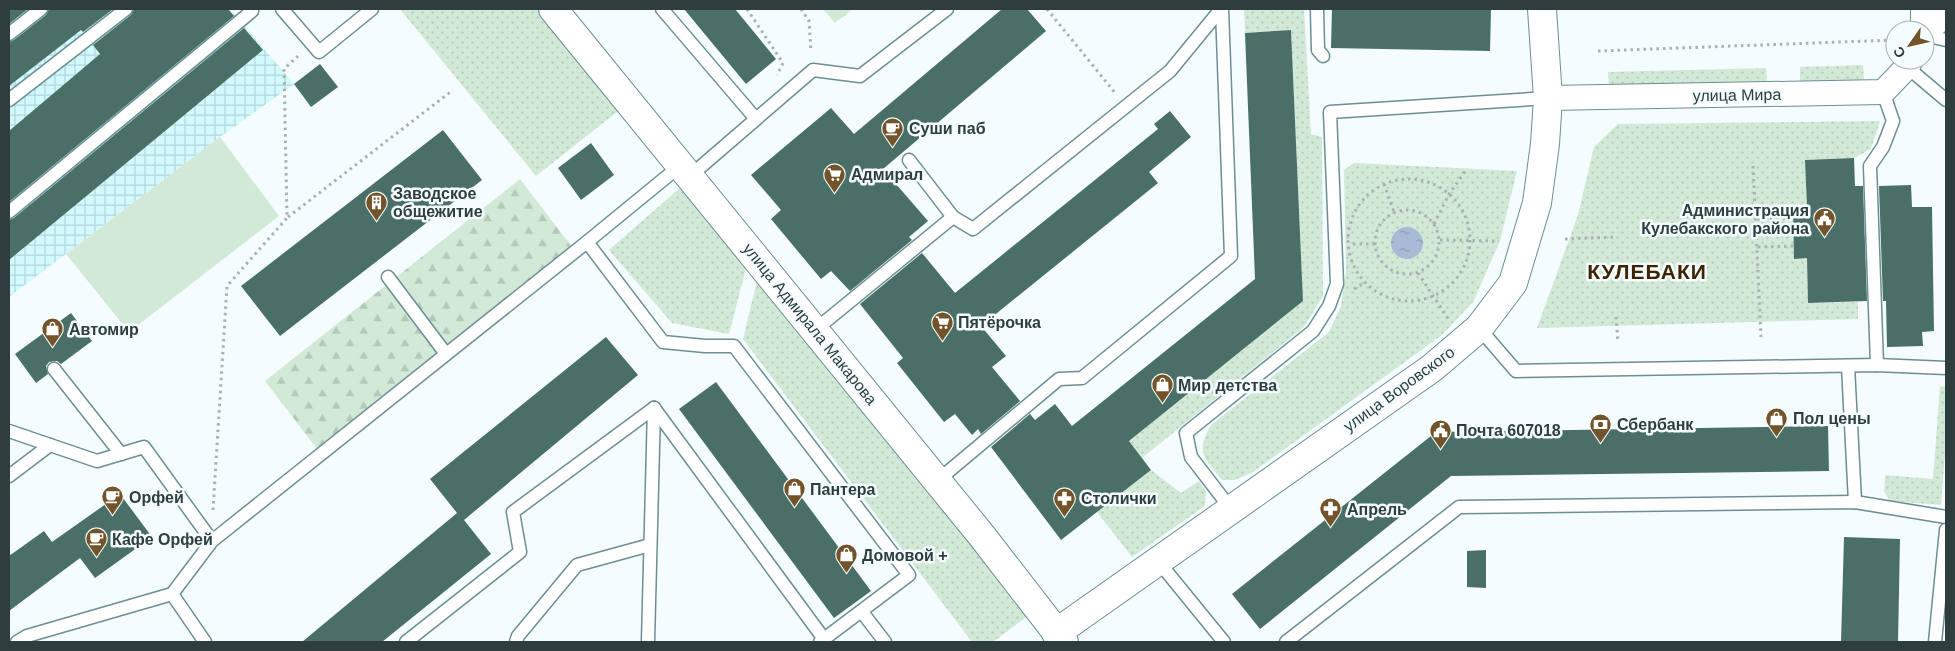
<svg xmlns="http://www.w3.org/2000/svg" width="1955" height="651" font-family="Helvetica,sans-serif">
<defs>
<pattern id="industrial-grid" width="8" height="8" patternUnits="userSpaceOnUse" patternTransform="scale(1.25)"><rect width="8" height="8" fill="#d2f9fd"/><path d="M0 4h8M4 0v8" fill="none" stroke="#b5d6da"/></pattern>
<pattern id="grass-dots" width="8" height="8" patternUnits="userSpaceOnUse" patternTransform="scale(1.25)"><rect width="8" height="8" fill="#d2e9d7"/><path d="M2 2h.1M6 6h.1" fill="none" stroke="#b5c9ba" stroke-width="1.8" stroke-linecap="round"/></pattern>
<pattern id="forest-firs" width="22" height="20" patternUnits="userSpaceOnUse" patternTransform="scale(1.25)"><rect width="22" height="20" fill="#d2e9d7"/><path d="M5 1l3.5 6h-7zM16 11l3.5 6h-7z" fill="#b5c9ba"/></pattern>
<pattern id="water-ripples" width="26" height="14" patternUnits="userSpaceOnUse" patternTransform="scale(1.25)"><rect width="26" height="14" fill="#a8bbd6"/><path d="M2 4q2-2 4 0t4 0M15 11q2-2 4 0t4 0" fill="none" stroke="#8999af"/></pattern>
</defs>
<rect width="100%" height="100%" fill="#f4fcfd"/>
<!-- industrial -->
<polygon fill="url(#industrial-grid)" points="9,9 230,9 294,84 220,137 9,297"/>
<!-- grass -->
<g fill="url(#grass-dots)">
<polygon points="400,9 542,9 622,108 536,176"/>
<polygon points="1244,9 1304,9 1311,134 1322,137 1323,296 1304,327 1142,458 1129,441 1303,301 1291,30 1245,33"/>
<polygon points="1863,65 1864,81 1800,84 1800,67"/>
<polygon points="1766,68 1767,81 1609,85 1608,72"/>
<polygon points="1880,121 1871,149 1854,158 1806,160 1807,207 1793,208 1794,258 1807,258 1808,303 1858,302 1858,319 1537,328 1578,215 1594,147 1618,124"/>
<path d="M1354 163 1517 171 1500 241 1473 302 1442 335 1253 472 1235 480H1222C1204 458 1195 453 1211 425L1329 332 1341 306 1346 271 1344 170Z"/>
<polygon points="681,187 746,268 729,334 672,323 609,250"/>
<polygon points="757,281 1029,615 993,642 972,642 743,339"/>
<polygon points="1940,386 1946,387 1946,441 1941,505 1890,501 1884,491 1885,475 1933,479"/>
<polygon points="1151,470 1181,493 1199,481 1206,491 1205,506 1132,557 1097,512"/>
</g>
<!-- forest -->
<g fill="url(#forest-firs)">
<polygon points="823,9 853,9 835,23"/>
<polygon points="520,179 575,251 321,454 265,381"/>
</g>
<!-- park -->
<polygon fill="#d2e9d7" points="220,137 279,216 129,332 66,254"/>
<!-- water -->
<circle fill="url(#water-ripples)" cx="1407" cy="243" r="16"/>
<!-- building -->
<g fill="#4a6f66">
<polygon points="9,9 28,9 9,24"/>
<polygon points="49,9 113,9 83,32 81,30 9,86 9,42 14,40 46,15"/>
<polygon points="134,9 228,9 234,16 9,202 9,131 100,54 93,45 131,15"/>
<polygon points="684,9 735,9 776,59 746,84"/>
<polygon points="1002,9 1027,9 1046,31 883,169 928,221 909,237 912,240 850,291 831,271 821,279 771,219 781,210 751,175 831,108 854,134"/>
<polygon points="1332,9 1491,9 1490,51 1331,48"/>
<polygon points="244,28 263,50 9,260 9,220 14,218"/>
<polygon points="1291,30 1303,301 1129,441 1151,470 1061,540 991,447 1030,414 1035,420 1055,404 1072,426 1255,279 1245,33"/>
<polygon points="320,64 338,87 311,107 294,84"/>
<polygon points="1170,111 1191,137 1149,172 1158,183 981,326 1006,356 992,367 1020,401 981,434 978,429 972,435 955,414 944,422 897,363 903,358 860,304 922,253 955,293 1158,129 1154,124"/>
<polygon points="443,130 482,180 280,336 241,286"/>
<polygon points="591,143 614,175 581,200 558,168"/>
<polygon points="1854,158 1855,186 1863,186 1867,301 1808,303 1807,258 1794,259 1793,208 1807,207 1805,160"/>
<polygon points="1911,185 1912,207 1932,207 1934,331 1922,332 1923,346 1887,347 1886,301 1883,301 1879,186"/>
<polygon points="71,313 92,341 61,364 57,361 49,362 46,366 48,374 36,383 15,354"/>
<polygon points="606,337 638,375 464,520 491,554 382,642 302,642 457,513 430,479"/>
<polygon points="716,382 871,591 834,618 679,409"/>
<polygon points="1828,426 1829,471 1451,476 1260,629 1232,594 1436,432"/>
<polygon points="120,494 152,537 95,578 80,558 9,611 9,556 44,531 52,542"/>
<polygon points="1844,537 1900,539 1898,642 1841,642"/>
<polygon points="1486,550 1486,588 1467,587 1467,551"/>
</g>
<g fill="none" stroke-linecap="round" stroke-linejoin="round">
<defs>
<g id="lane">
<polyline points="282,9 319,52 372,9"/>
<polyline points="662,9 756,119"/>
<polyline points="1317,9 1318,50 1323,56"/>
<polyline points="9,34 41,9"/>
<polyline points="1925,35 1946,40"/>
<polyline points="1907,67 1946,100"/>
<polyline points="9,100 126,9"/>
<polyline points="909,160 953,217"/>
<polyline points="681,165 587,242 663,342 705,346 734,346 909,575 820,642"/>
<polyline points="690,176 813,70 860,76 947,9"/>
<polyline points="9,212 252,11"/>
<polyline points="388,277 446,354"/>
<polyline points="1479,328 1516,371 1877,365 1946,368"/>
<polyline points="815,330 953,217 973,229 1170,71 1221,9"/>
<polyline points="1877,365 1870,166 1883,147 1893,121 1883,92"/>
<polyline points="1848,366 1855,502"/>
<polyline points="54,369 121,454"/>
<polyline points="654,408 824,639"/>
<polyline points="9,431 97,461 144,447 212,541"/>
<polyline points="9,476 50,445"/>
<polyline points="937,481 1059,379 1082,378 1231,256 1222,9"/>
<polyline points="1231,509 1191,457 1186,433 1313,331 1329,306 1337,284 1330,112 1548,98"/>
<polyline points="1158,561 1224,642"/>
<polyline points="172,594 205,642"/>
<polyline points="862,612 885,642"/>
<polyline points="17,642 27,636 172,594 212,541 587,242"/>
<polyline points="406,642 520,552 513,512 654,408"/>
<polyline points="516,642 518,636 577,565 650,545"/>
<polyline points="648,642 654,408"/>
<polyline points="1286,642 1459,507 1855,502 1946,517"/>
<polyline points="1935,642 1946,530"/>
</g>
<g id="street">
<polyline points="1923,9 1923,30"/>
<polyline points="1925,32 1946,15"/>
<polyline points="1548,98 1883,92 1907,67 1911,60"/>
</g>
<g id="secondary">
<polyline points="553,9 982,536 1064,642"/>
<polyline points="1056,633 1432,368 1479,328 1513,283 1537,203 1545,144 1548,98 1542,9"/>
</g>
</defs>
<!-- lane casing -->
<use href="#lane" stroke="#6b8f93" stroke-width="15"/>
<!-- street casing -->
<use href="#street" stroke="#6b8f93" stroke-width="26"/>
<!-- secondary casing -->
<use href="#secondary" stroke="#6b8f93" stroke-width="30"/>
<!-- path -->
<g stroke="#a7b2b3" stroke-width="3" stroke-dasharray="2.5 4" stroke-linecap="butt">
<polyline points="747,9 783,63 777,75"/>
<polyline points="801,9 809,21 811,52"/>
<polyline points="1047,9 1116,94"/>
<polyline points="1598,51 1895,40"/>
<polyline points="1753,166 1761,337"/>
<circle cx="1409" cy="240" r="61"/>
<polyline points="1384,184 1394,212"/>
<circle cx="1407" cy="242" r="32"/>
<polyline points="288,217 453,90"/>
<polyline points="1757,219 1793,218"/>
<polyline points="1434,224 1449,194 1467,169"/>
<polyline points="1757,232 1794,231"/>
<polyline points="1565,239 1614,237"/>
<polyline points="1440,240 1499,241"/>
<polyline points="1353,244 1375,244"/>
<polyline points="1758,247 1794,246"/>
<polyline points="1418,273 1449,320"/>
<polyline points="1354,289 1364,283"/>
<polyline points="1616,317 1618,342"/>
<polyline points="213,510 227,286 287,218 284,69 298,56"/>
</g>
<!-- lane -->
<use href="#lane" stroke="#fff" stroke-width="12"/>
<!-- street -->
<use href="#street" stroke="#fff" stroke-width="24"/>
<!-- secondary -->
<use href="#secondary" stroke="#fff" stroke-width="28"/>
</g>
<!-- icons -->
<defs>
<symbol id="cafe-pin" viewBox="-11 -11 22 30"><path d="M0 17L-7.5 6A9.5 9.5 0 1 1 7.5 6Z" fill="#735329" stroke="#f4fcfd"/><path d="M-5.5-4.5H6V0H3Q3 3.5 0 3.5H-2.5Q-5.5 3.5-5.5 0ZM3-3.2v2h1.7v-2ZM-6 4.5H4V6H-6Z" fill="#fff"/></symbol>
<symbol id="supermarket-pin" viewBox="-11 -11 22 30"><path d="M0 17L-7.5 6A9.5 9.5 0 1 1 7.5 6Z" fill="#735329" stroke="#f4fcfd"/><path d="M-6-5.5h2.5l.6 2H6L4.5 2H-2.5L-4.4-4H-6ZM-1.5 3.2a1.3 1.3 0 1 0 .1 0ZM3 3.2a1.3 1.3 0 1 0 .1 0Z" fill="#fff"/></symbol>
<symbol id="building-pin" viewBox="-11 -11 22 30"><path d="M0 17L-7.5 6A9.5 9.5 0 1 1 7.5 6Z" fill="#735329" stroke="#f4fcfd"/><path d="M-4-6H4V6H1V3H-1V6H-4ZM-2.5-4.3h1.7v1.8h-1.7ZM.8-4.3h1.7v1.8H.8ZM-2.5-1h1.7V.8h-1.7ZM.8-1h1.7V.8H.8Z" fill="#fff"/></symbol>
<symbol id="civic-pin" viewBox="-11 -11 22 30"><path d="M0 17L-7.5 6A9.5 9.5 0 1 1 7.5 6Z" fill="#735329" stroke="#f4fcfd"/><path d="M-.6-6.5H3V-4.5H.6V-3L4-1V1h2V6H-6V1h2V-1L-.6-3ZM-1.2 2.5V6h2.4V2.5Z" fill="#fff"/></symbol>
<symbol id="shop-pin" viewBox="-11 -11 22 30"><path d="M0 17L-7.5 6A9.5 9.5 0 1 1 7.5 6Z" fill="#735329" stroke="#f4fcfd"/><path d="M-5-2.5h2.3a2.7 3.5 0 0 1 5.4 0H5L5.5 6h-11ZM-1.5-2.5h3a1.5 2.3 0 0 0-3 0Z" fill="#fff"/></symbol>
<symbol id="bank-pin" viewBox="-11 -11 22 30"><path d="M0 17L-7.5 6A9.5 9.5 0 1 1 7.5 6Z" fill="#735329" stroke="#f4fcfd"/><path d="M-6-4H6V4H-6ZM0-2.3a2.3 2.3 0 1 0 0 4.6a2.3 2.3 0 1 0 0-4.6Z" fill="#fff"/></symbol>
<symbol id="pharmacy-pin" viewBox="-11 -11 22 30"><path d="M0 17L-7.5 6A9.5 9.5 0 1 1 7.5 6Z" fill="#735329" stroke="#f4fcfd"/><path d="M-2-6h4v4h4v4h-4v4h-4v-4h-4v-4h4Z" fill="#fff"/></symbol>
</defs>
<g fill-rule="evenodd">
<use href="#cafe-pin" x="880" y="116" width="25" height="34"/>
<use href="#supermarket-pin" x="822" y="162" width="25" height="34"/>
<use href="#building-pin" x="364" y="190" width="25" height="34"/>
<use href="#civic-pin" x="1812" y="206" width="25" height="34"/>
<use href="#supermarket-pin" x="930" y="310" width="25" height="34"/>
<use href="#shop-pin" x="40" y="316" width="25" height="34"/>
<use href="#shop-pin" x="1150" y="372" width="25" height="34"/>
<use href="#shop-pin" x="1764" y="406" width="25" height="34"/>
<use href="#bank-pin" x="1588" y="412" width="25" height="34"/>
<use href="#civic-pin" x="1428" y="418" width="25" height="34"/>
<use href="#shop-pin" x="782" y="476" width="25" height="34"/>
<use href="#cafe-pin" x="100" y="484" width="25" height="34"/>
<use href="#pharmacy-pin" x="1052" y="486" width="25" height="34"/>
<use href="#pharmacy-pin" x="1318" y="496" width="25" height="34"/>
<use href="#cafe-pin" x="84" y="526" width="25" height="34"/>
<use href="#shop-pin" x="834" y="542" width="25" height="34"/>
</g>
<g text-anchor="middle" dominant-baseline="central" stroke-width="5" stroke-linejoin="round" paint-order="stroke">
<!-- street labels -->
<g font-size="16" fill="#2e3e3f" stroke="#f4fcfd">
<text transform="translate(1737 95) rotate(-1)">улица Мира</text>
<text transform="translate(810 324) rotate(51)">улица Адмирала Макарова</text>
<text transform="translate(1399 389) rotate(-36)">улица Воровского</text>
</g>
<!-- poi labels -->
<g font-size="16" font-weight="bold" fill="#2e3e3f" stroke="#f4fcfd" text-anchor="start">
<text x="909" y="128">Суши паб</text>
<text x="851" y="174">Адмирал</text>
<text x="393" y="193">Заводское<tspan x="393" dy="18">общежитие</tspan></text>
<text x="1809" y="210" text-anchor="end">Администрация<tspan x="1809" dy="18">Кулебакского района</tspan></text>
<text x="958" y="322">Пятёрочка</text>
<text x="69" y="329">Автомир</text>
<text x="1178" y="385">Мир детства</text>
<text x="1793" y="418">Пол цены</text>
<text x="1617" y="424">Сбербанк</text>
<text x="1456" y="430">Почта 607018</text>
<text x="810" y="489">Пантера</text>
<text x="129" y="497">Орфей</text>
<text x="1081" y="498">Столички</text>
<text x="1347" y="509">Апрель</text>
<text x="112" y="539">Кафе Орфей</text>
<text x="862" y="555">Домовой +</text>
</g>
<!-- district labels -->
<g font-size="21" font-weight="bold" letter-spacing="1" fill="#3d2501" stroke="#f4fcfd">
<text x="1647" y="271">КУЛЕБАКИ</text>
</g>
</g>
<!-- border -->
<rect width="1955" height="651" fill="none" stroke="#2e3e3f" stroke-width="20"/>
<!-- north arrow -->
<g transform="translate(1910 45) rotate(236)"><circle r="24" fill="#f4fcfd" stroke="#a5b0b1"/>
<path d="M0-4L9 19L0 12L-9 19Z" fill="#735329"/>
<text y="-8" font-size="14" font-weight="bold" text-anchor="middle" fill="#2e3e3f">С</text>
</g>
</svg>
